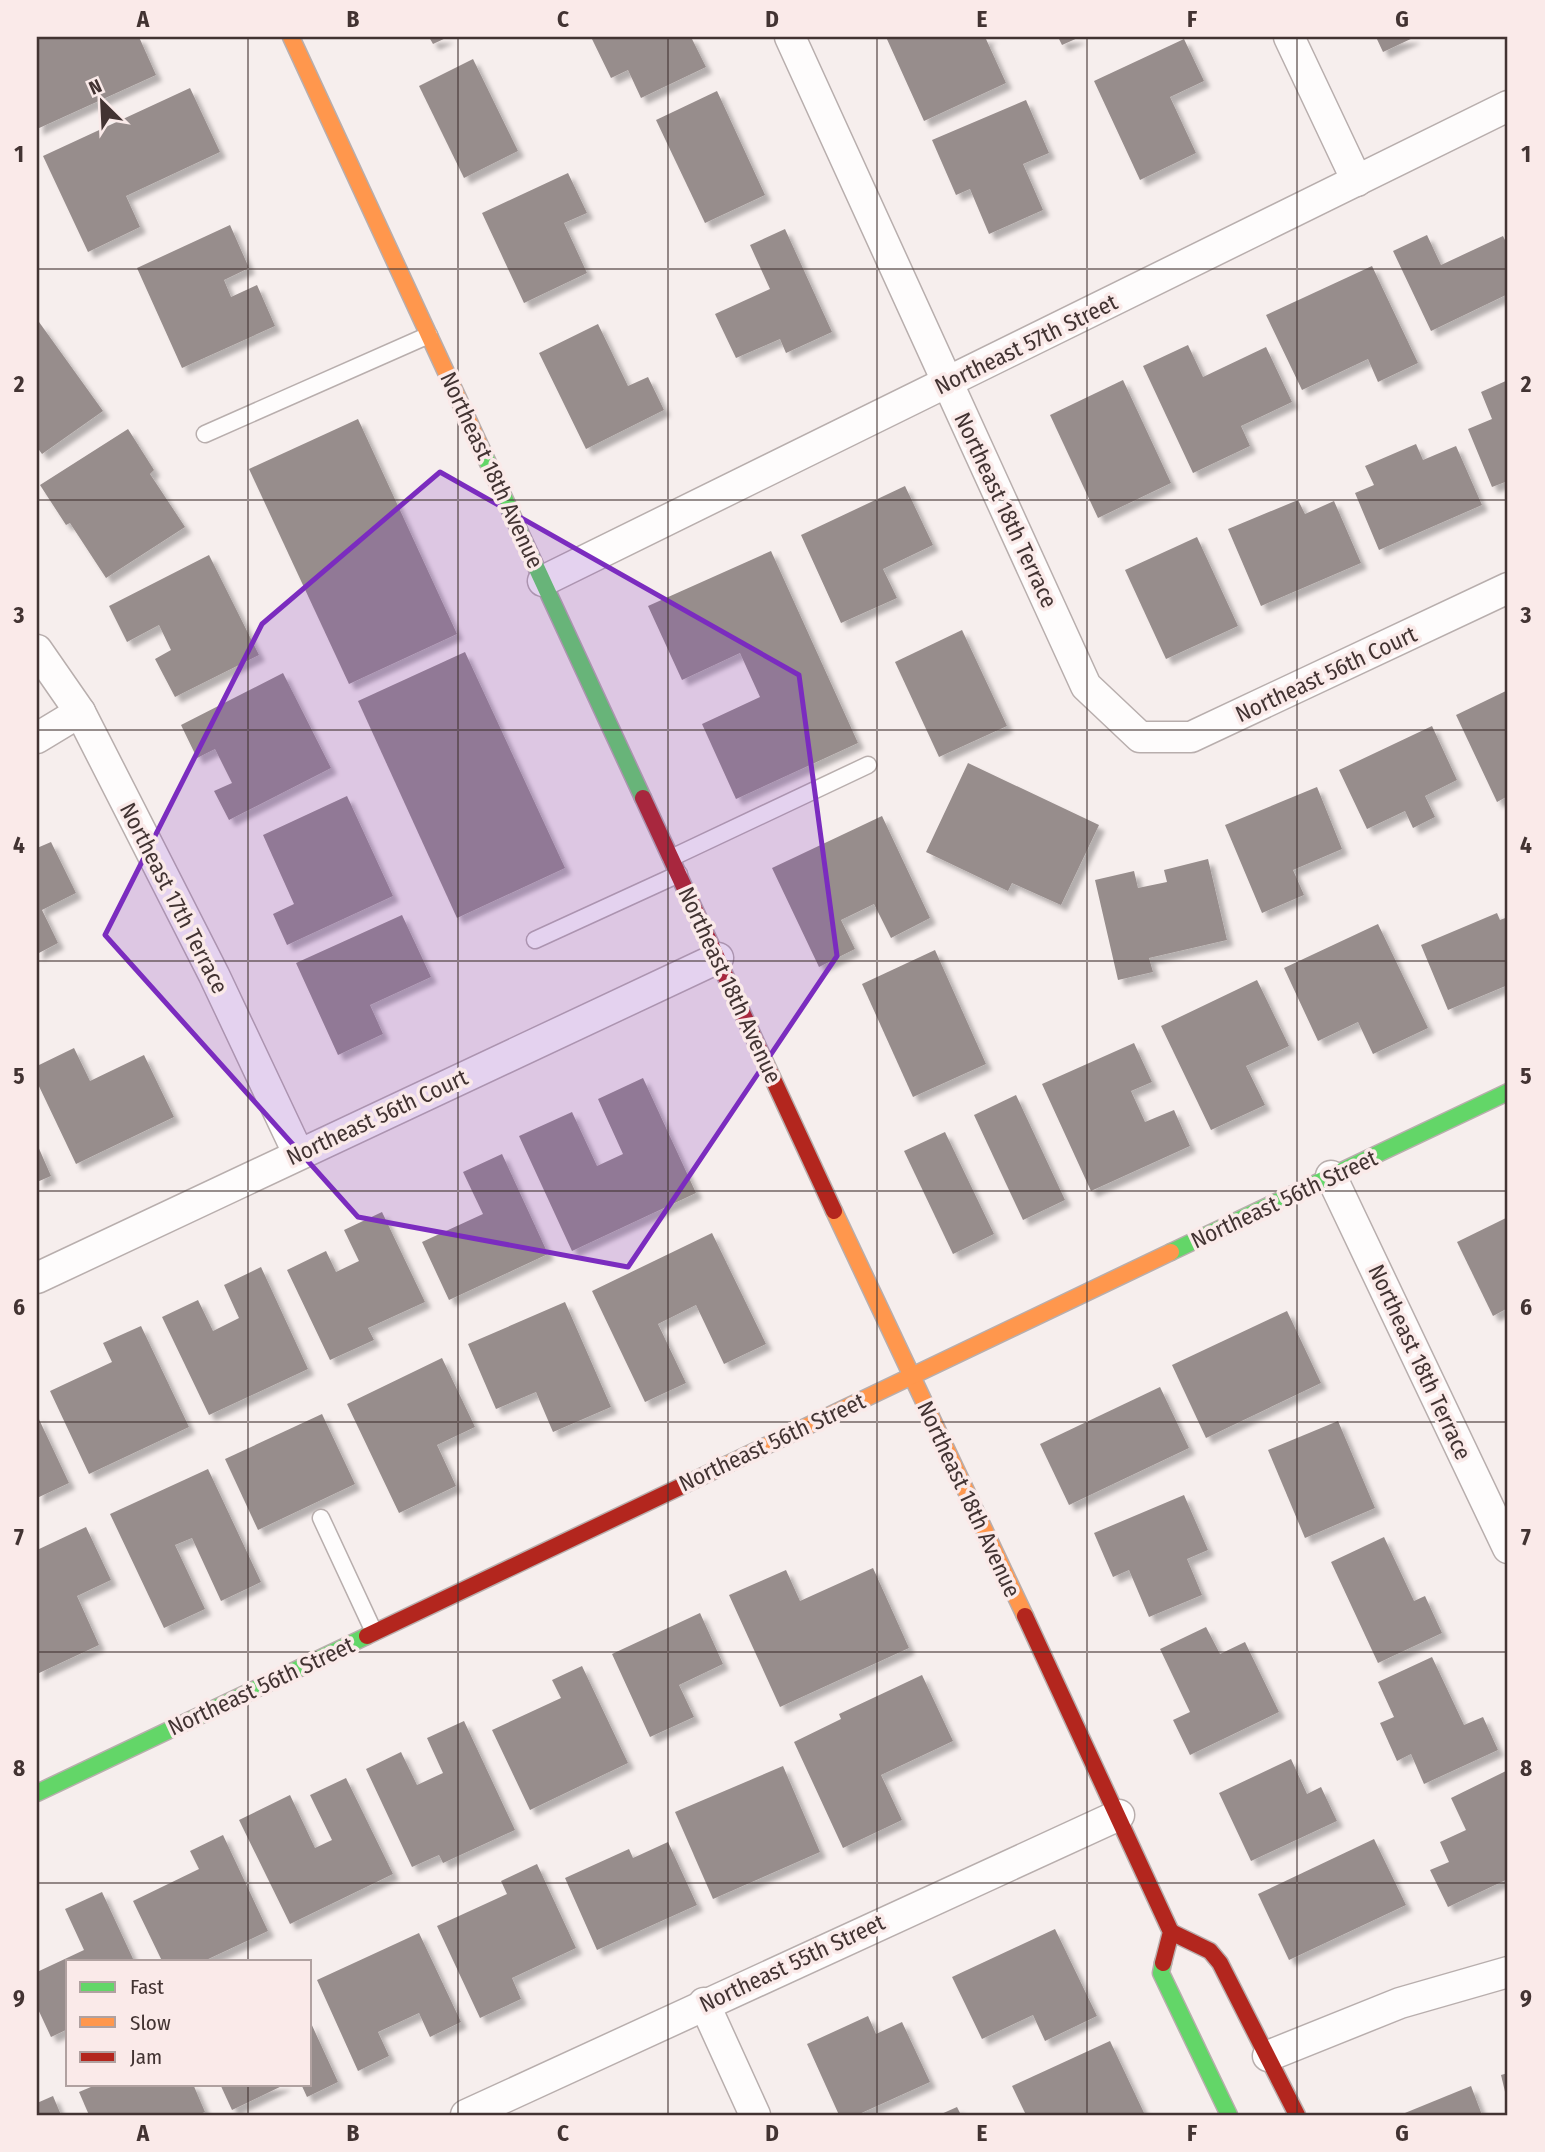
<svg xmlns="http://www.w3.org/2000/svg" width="1545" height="2152" font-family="'Fira Sans Condensed',sans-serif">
<defs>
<filter id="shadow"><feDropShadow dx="6" dy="6" stdDeviation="2" flood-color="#0004"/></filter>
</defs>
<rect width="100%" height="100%" fill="#f6eeed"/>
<!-- building -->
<g fill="#978d8c" filter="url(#shadow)">
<polygon points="37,37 139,37 156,75 37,129"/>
<polygon points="429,37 448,37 433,44"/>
<polygon points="591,37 691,37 706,67 641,98 628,70 611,78"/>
<polygon points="886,37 992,37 986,39 1006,83 924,121"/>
<polygon points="1058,37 1080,37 1062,45"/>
<polygon points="1376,37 1415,37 1383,52"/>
<polygon points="1184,39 1204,81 1170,97 1196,153 1140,180 1094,81"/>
<polygon points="473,59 518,151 464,178 419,86"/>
<polygon points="190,88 220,152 126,196 140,227 88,252 43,156"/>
<polygon points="717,91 765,195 705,223 656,120"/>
<polygon points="1026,100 1049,153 1023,164 1043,210 989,234 970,189 956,195 932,140"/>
<polygon points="568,173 587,213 564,223 587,273 524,303 482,213"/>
<polygon points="230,225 249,268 224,280 231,297 257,285 275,326 182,368 137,268"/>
<polygon points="785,229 832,332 786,353 780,339 736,358 715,314 770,289 750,245"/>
<polygon points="1427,235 1441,265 1503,236 1508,246 1508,294 1431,331 1393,251"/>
<polygon points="1372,266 1418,363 1378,382 1368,359 1302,390 1266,315"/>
<polygon points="39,322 103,411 42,454 37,447"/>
<polygon points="598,324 628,386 648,377 664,410 586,449 539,353"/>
<polygon points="1188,345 1203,377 1266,347 1292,402 1241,426 1250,446 1193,473 1143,366"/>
<polygon points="1123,380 1171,483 1098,518 1050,415"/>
<polygon points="1508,380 1508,481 1492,487 1468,429 1492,419 1481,392"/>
<polygon points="358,419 457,634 349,684 249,469"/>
<polygon points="128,429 154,470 150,474 185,527 106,578 70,523 66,525 40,485"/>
<polygon points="1416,444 1423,460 1456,446 1482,505 1379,550 1355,493 1374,485 1365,466"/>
<polygon points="905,486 933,545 883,569 897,598 841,623 801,535"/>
<polygon points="1298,500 1305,514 1334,501 1361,563 1261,606 1228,529"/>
<polygon points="1197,537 1238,626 1166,659 1125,570"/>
<polygon points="771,551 858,743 736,799 702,724 760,697 740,653 682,680 648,606"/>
<polygon points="209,555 259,655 175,697 155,659 171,650 159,625 127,642 109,606"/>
<polygon points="962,630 1007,726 939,757 895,662"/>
<polygon points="465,652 565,868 457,918 358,701"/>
<polygon points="283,673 331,768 229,820 214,791 232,783 215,749 197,758 181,725"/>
<polygon points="1508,690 1508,796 1497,802 1456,715"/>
<polygon points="1432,726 1457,780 1425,796 1435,817 1413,828 1405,811 1367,829 1339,770"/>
<polygon points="968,763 1099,825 1061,905 1012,883 1008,891 926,852"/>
<polygon points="1317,787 1342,849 1293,870 1304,895 1262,913 1225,825"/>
<polygon points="347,796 393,896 287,945 273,914 294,904 263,835"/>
<polygon points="882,816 930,918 891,938 874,904 841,920 855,949 819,967 772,868"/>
<polygon points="51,842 76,893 42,910 58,943 37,954 37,848"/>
<polygon points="1208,859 1227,940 1149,958 1153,972 1118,980 1095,880 1134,871 1138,888 1167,882 1164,870"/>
<polygon points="1497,913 1500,920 1508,917 1508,985 1448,1010 1421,945"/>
<polygon points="402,915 431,977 370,1005 383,1034 338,1055 296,963"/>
<polygon points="1378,924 1428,1028 1373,1054 1358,1022 1318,1041 1284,968"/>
<polygon points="935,950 986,1064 913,1097 862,984"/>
<polygon points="1257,980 1289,1046 1246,1066 1265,1105 1211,1130 1161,1026"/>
<polygon points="1134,1043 1152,1082 1131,1091 1145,1122 1174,1110 1190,1146 1091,1191 1042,1084"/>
<polygon points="74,1048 90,1081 144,1055 174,1117 76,1164 37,1082 37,1066"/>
<polygon points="643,1078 696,1193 572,1251 519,1136 572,1112 597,1166 623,1154 598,1099"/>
<polygon points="1016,1095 1065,1200 1023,1220 974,1115"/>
<polygon points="945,1132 994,1234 953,1254 904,1151"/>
<polygon points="37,1144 51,1176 37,1182"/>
<polygon points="502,1154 548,1254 449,1300 422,1242 483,1214 463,1172"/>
<polygon points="382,1212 425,1302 368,1328 374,1340 330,1360 287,1270 326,1251 336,1272 359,1261 344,1230"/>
<polygon points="1508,1217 1508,1308 1493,1316 1457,1242"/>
<polygon points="712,1233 766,1344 724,1364 696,1305 658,1324 686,1383 645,1402 592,1291"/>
<polygon points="261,1267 308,1369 209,1415 162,1317 198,1300 213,1331 239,1318 224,1285"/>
<polygon points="565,1302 611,1407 553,1432 536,1392 496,1409 468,1344"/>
<polygon points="1287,1311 1321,1383 1206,1438 1172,1365"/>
<polygon points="141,1326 189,1427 89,1474 50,1391 112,1362 103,1343"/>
<polygon points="442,1358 475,1427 437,1445 456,1486 399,1513 347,1404"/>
<polygon points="1160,1387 1189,1448 1069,1505 1040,1444"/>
<polygon points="322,1414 355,1484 258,1530 225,1459"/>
<polygon points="37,1415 69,1483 37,1498"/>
<polygon points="1338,1421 1375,1508 1305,1538 1268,1450"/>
<polygon points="208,1469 261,1582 221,1601 192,1538 175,1545 205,1609 164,1628 110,1514"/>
<polygon points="1184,1495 1208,1550 1187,1559 1202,1595 1149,1617 1129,1570 1113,1577 1094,1533"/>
<polygon points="86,1527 111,1580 77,1596 99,1645 37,1674 37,1550"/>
<polygon points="1384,1537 1414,1601 1425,1596 1442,1633 1378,1663 1331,1562"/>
<polygon points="873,1568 909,1648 780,1707 729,1595 786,1570 800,1601"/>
<polygon points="700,1613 723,1664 679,1685 694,1717 650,1737 612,1654"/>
<polygon points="1206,1627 1220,1654 1245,1642 1279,1712 1190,1755 1173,1720 1190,1712 1160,1649"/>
<polygon points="1432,1657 1464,1725 1483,1717 1498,1750 1424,1784 1411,1754 1397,1761 1380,1723 1394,1717 1378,1682"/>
<polygon points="582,1666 628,1763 530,1810 492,1730 561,1698 552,1680"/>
<polygon points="922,1675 953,1741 881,1775 902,1820 843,1848 794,1742 841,1719 839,1714"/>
<polygon points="464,1721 515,1830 443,1863 439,1855 412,1867 366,1769 401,1752 417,1785 443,1773 427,1738"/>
<polygon points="1291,1759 1307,1794 1321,1787 1337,1821 1251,1861 1219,1793"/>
<polygon points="783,1766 820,1852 713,1899 675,1812"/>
<polygon points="1508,1770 1508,1879 1448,1907 1430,1870 1449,1862 1440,1842 1466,1830 1451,1798"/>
<polygon points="346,1778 393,1874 290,1924 239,1820 290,1795 315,1848 332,1840 310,1795"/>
<polygon points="223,1835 268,1931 204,1961 162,1961 133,1901 199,1869 190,1851"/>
<polygon points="1374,1839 1406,1905 1289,1960 1258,1894"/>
<polygon points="668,1842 697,1905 597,1950 565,1878 629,1849 633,1858"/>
<polygon points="537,1864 576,1948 512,1978 521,1999 480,2018 437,1926 507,1894 501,1881"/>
<polygon points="102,1892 134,1961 68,1961 68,2029 51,2037 37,2007 37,1972 84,1950 65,1909"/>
<polygon points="1055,1929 1097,2016 1045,2041 1033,2015 982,2039 952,1977"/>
<polygon points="419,1933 461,2022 430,2037 419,2013 378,2032 389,2056 358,2071 317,1980"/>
<polygon points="868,2016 876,2034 902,2022 930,2082 857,2115 839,2115 807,2044"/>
<polygon points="310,2021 338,2082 307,2097 301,2084 310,2084"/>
<polygon points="1110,2041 1145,2115 1026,2115 1012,2086"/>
<polygon points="1508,2073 1508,2100 1507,2100 1501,2075"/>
<polygon points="98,2084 193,2084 205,2112 197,2115 89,2115 79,2092"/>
<polygon points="220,2084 286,2084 232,2110"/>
<polygon points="1471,2086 1482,2115 1400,2115"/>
<polygon points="53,2096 61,2115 37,2115 37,2103"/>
<polygon points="957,2107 961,2115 939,2115"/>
</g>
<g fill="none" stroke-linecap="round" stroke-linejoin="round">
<defs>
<g id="lane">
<polyline points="205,434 429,335"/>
<polyline points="671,858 868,765"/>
<polyline points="535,940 679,874"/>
<polyline points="321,1518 374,1632"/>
</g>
<g id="street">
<polyline points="790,37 1086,686 1140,737 1191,737 1508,588"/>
<polyline points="1289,37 1357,181"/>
<polyline points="543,581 1508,106"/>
<polyline points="37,650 80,712 214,975 298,1153"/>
<polyline points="37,738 80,712"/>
<polyline points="1331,1176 1508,1548"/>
<polyline points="37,1278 718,958"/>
<polyline points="704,2003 755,2115"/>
<polyline points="1268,2056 1400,2003 1508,1972"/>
<polyline points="466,2115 1119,1815"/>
</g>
<g id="fast">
<polyline points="482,450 643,798"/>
<polyline points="1171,1252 1508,1092"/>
<polyline points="37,1793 367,1636"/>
<polyline points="1163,1963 1161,1973 1229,2115"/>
</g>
<g id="slow">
<polyline points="291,37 482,450"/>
<polyline points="834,1211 1025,1616"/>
<polyline points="726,1465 1171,1252"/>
</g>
<g id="jam">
<polyline points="643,798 834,1211"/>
<polyline points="1025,1616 1171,1932 1163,1963"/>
<polyline points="367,1636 726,1465"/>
<polyline points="1171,1932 1210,1951 1220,1963 1297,2115"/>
</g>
</defs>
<!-- lane casing -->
<use href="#lane" stroke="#b8aead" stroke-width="19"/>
<!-- street casing -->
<use href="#street" stroke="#b8aead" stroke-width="33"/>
<!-- fast casing -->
<use href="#fast" stroke="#b8aead" stroke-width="19"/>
<!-- slow casing -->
<use href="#slow" stroke="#b8aead" stroke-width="19"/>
<!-- jam casing -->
<use href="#jam" stroke="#b8aead" stroke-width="19"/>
<!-- lane -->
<use href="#lane" stroke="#fefcfc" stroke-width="16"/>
<!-- street -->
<use href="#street" stroke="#fefcfc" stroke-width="30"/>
<!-- fast -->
<use href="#fast" stroke="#63d668" stroke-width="16"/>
<!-- slow -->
<use href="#slow" stroke="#ff974d" stroke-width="16"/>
<!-- jam -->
<use href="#jam" stroke="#b3261e" stroke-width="16"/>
</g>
<!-- marked area -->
<path fill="#7b2cbf" fill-opacity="0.2" stroke="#7b2cbf" stroke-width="5" stroke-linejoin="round" d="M440 472 799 675 837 956 628 1267 358 1217 105 935 262 624Z"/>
<!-- grid -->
<path fill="none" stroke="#423332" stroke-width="2" stroke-opacity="0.55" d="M248 37V1961M458 37V2115M668 37V2115M877 37V2115M1087 37V2115M1297 37V2115M37 269H1508M37 500H1508M37 730H1508M37 961H1508M37 1191H1508M37 1422H1508M37 1652H1508M37 1883H1508M248 2084V2115"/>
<g text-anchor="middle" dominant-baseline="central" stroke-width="7" stroke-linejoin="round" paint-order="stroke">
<!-- street labels -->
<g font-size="23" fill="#423332" stroke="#faeae9">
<text transform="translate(1026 344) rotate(-26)">Northeast 57th Street</text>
<text transform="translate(492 470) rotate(65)">Northeast 18th Avenue</text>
<text transform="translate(1006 510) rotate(65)">Northeast 18th Terrace</text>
<text transform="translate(1326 674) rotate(-25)">Northeast 56th Court</text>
<text transform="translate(174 898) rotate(63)">Northeast 17th Terrace</text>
<text transform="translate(730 985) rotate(65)">Northeast 18th Avenue</text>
<text transform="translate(377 1117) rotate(-25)">Northeast 56th Court</text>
<text transform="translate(1284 1199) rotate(-25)">Northeast 56th Street</text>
<text transform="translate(1420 1362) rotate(65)">Northeast 18th Terrace</text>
<text transform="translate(772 1442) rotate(-25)">Northeast 56th Street</text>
<text transform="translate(969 1499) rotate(65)">Northeast 18th Avenue</text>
<text transform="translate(261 1686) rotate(-25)">Northeast 56th Street</text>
<text transform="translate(792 1963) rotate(-25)">Northeast 55th Street</text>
</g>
</g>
<!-- border -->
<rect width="1545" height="2152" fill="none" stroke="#faeae9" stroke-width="77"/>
<!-- legend -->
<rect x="66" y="1960" width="245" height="126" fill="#faeae9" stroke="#b0a1a0" stroke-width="2"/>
<rect x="80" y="1982" width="35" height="10" fill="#63d668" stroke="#b0a1a0" stroke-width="2"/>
<text x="130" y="1994" font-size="21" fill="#423332">Fast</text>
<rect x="80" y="2017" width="35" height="10" fill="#ff974d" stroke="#b0a1a0" stroke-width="2"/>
<text x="130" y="2030" font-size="21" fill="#423332">Slow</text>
<rect x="80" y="2052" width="35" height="10" fill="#b3261e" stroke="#b0a1a0" stroke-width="2"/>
<text x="130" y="2064" font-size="21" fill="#423332">Jam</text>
<!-- north arrow -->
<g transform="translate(102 102) rotate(336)" stroke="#faeae9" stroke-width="5" paint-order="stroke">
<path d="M0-5L12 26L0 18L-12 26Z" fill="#423332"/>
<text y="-10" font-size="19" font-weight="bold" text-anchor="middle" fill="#423332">N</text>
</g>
<rect x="38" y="38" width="1468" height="2076" fill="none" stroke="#423332" stroke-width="2.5"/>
<g font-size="23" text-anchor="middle" font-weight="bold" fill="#423332">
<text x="143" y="27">A</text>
<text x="353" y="27">B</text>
<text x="563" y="27">C</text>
<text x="772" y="27">D</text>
<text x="982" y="27">E</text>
<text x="1192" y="27">F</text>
<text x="1402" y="27">G</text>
<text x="19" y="162">1</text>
<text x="1526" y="162">1</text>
<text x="19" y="392">2</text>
<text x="1526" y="392">2</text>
<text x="19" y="623">3</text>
<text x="1526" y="623">3</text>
<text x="19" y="853">4</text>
<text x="1526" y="853">4</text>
<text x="19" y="1084">5</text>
<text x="1526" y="1084">5</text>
<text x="19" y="1315">6</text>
<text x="1526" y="1315">6</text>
<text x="19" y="1545">7</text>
<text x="1526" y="1545">7</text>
<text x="19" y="1776">8</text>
<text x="1526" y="1776">8</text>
<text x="19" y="2006">9</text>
<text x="1526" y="2006">9</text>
<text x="143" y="2141">A</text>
<text x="353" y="2141">B</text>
<text x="563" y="2141">C</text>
<text x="772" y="2141">D</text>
<text x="982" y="2141">E</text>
<text x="1192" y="2141">F</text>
<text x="1402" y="2141">G</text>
</g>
</svg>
